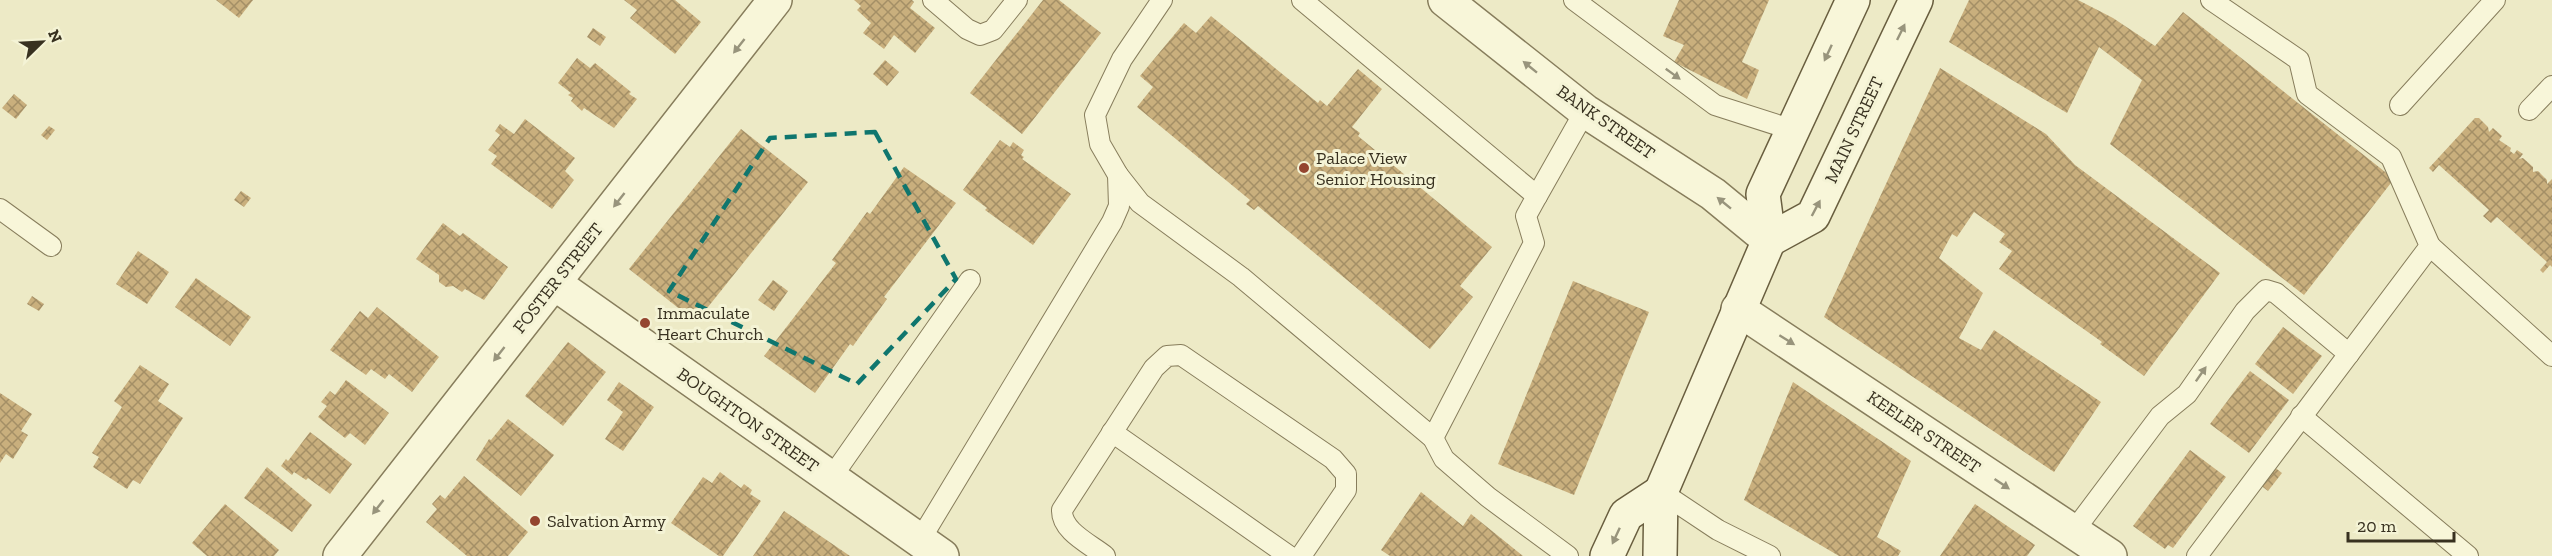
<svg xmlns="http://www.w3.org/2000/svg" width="2552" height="556" font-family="'Zilla Slab',serif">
<defs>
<pattern id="building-cross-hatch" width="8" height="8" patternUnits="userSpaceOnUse" patternTransform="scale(1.5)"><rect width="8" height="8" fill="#c9af7d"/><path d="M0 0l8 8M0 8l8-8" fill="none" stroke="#a48f66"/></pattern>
</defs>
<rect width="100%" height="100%" fill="#edeac6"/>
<!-- building -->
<g fill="url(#building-cross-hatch)">
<polygon points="216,0 253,0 239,18"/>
<polygon points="624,0 675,0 701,22 675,54 630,18 637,10"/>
<polygon points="854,0 912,0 914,2 910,8 935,28 915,53 894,35 884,49 863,33 871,23 857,10 861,6"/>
<polygon points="1043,0 1059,0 1101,33 1022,134 970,93"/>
<polygon points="1679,0 1769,0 1742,62 1759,70 1747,99 1674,62 1684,45 1663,36"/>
<polygon points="1969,0 2078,0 2113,18 2155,46 2183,12 2394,179 2304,295 2110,144 2142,80 2099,47 2067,113 1949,42"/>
<polygon points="1211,16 1318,103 1320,100 1327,106 1358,69 1382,89 1352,127 1360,133 1358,136 1492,247 1460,286 1473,297 1430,349 1258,206 1254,210 1246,204 1250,200 1137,107 1153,87 1140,76 1184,23 1196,33"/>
<polygon points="593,28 606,37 600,46 587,37"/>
<polygon points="577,58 590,68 595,63 631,92 629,94 637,99 614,128 584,108 582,111 571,101 573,98 568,95 571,93 558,83"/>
<polygon points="885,60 899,72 887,86 873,74"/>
<polygon points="1940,68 2046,134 2075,165 2220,273 2144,376 2100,344 2102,342 1999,269 2012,251 1999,242 2005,234 1974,212 1957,237 1952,234 1939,258 1983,293 1959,338 1981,350 1994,330 2101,402 2054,472 1824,317"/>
<polygon points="14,94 27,105 16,119 2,108"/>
<polygon points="2475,118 2479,118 2488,127 2489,132 2493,128 2502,136 2499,140 2511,148 2510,151 2514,154 2517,150 2523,154 2519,159 2523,158 2533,167 2533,172 2538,171 2547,180 2547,184 2552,179 2552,267 2550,265 2543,273 2540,270 2547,262 2497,217 2491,223 2483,216 2489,210 2439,165 2433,172 2429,168"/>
<polygon points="525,119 575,158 565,171 574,180 552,209 491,164 497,156 488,150 500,135 495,131 500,124 514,134"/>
<polygon points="49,126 55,130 47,140 41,135"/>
<polygon points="741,129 808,182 696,322 629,269"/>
<polygon points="1000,140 1010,147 1013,142 1024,150 1021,155 1024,157 1022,159 1071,194 1033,245 985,210 987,208 963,190"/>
<polygon points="904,167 956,203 884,297 887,299 853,346 850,344 815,393 764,356 836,263 832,260 867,212 870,214"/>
<polygon points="241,191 251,198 244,207 234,200"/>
<polygon points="443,223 460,236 463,233 508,267 484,300 465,289 462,292 453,286 446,287 439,282 439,275 416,259"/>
<polygon points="138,251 169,272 147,304 116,284"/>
<polygon points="196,278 251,317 230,346 175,307"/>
<polygon points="773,280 788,291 774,311 758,300"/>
<polygon points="1573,281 1649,312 1574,495 1498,464"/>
<polygon points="32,296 44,304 39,311 27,304"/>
<polygon points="377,307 439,357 412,392 389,374 385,379 371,369 366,375 330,350 360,311 368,318"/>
<polygon points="2283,327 2322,356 2293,394 2255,364"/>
<polygon points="568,342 606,372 563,426 525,396"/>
<polygon points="140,365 169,384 158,401 183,418 140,484 133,480 127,489 93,467 99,457 92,453 122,407 114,401"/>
<polygon points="2250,371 2289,400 2249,453 2210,424"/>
<polygon points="346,380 389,413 365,445 350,433 345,438 318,417 327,406 321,402 330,391 335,395"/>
<polygon points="619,382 654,407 623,451 605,439 623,412 607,400"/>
<polygon points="1793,382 1911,461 1877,537 1901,551 1898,556 1839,556 1744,500"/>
<polygon points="0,393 32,414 21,431 28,435 13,459 6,454 0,463"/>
<polygon points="508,419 554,455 521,496 476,460 489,439 491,440"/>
<polygon points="310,432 352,464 330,494 308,478 306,480 294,472 292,475 281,466 286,459 288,461"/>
<polygon points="2190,450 2226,477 2173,548 2168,545 2165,549 2133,526"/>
<polygon points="2269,463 2282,473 2268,491 2255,481"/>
<polygon points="267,467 312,505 292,532 244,498"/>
<polygon points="720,472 741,488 744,484 752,490 750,494 761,501 723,556 719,556 671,523 703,477 712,483"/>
<polygon points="464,476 528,532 508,556 467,556 426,522 437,509 432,504 440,495 445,499"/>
<polygon points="1421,492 1463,526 1471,514 1523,556 1390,556 1381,550"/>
<polygon points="225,504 279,550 274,556 207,556 192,543"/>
<polygon points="1975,504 2035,545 2027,556 1940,556"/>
<polygon points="784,511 850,556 753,556"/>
</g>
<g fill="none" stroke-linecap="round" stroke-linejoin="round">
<defs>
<g id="lane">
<polyline points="933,0 967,29 980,35 993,30 1017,0"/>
<polyline points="1302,0 1537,196 1585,111"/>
<polyline points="1574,0 1715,105 1793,130"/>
<polyline points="2400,105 2495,0"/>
<polyline points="2529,110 2552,86"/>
<polyline points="1118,175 1140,203 1241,277 1433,438 1534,243 1526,216 1537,196"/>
<polyline points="0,209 51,246"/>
<polyline points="2430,246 2552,356"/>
<polyline points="2301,416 2468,556"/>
<polyline points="1112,432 1289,556"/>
<polyline points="1433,438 1444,459 1488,497 1568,556"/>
<polyline points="831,478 970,280"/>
<polyline points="1661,492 1718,530 1770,556"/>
<polyline points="2073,532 2160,416 2187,394 2245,311 2266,290 2276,293 2349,354"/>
<polyline points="920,540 1112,222 1119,206 1118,175 1100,144 1095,115 1122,59 1162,0"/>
<path d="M1105 556C1090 544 1061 531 1062 510L1154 368 1167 356 1181 355 1333 459 1346 474V490L1301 556"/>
<polyline points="2197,556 2430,246 2391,157 2307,94 2299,60 2211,0"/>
</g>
<g id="street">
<polyline points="1445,0 1585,111 1713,194 1769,240"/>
<polyline points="554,283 942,556"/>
<polyline points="1738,309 2110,556"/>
<polyline points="340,556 775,0"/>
</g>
<g id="secondary">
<polyline points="1769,240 1813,216 1916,0"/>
<polyline points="1607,556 1626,515 1661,492"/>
<polyline points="1660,556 1661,492 1769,240 1763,194 1853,0"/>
</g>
</defs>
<!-- lane casing -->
<use href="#lane" stroke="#877d5c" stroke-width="22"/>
<!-- street casing -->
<use href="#street" stroke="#877d5c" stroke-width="36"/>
<!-- secondary casing -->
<use href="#secondary" stroke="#695e3f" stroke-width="36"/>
<!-- lane -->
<use href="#lane" stroke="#f8f6d9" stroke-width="20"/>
<!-- street -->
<use href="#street" stroke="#f8f6d9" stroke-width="33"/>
<!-- secondary -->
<use href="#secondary" stroke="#f8f6d9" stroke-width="33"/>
</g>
<!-- one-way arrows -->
<defs><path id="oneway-solid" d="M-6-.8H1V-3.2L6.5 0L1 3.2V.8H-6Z" transform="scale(1.5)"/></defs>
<g fill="#98947c">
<use href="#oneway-solid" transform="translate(1901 32) rotate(-64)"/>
<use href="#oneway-solid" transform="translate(739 46) rotate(128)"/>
<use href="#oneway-solid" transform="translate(1828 53) rotate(115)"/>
<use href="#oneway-solid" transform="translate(1530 67) rotate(-141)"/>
<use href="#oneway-solid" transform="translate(1673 74) rotate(36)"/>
<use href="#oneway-solid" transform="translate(619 200) rotate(128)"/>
<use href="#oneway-solid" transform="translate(1724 203) rotate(-141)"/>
<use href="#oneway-solid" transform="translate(1816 208) rotate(-62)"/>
<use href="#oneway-solid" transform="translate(1787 340) rotate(32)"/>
<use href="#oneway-solid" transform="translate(499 354) rotate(128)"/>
<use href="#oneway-solid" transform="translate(2201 374) rotate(-55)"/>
<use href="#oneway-solid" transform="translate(2002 484) rotate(34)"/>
<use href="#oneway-solid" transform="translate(378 507) rotate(128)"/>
<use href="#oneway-solid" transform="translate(1616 536) rotate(115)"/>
</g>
<!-- marked area -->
<path fill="none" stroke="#0f766e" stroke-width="4.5" stroke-dasharray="12 8" stroke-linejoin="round" d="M875 132 956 279 857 384 669 291 770 138Z"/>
<!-- markers -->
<g fill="#94452f" stroke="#f4f3d5" stroke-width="2">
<circle cx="1304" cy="168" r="6"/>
<circle cx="645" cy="323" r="6"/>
<circle cx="535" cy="521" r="6"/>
</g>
<g text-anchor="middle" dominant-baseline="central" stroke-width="6" stroke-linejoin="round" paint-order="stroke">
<!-- street labels -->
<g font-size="18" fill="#383120" stroke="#f4f3d5">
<text transform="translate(1606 122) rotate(35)">BANK STREET</text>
<text transform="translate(1854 130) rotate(-65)">MAIN STREET</text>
<text transform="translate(558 278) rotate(-52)">FOSTER STREET</text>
<text transform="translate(748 420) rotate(35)">BOUGHTON STREET</text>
<text transform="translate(1924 432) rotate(34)">KEELER STREET</text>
</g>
<!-- poi labels -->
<g font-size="18" fill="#383120" stroke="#f4f3d5" text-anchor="start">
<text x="1316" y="158">Palace View<tspan x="1316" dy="21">Senior Housing</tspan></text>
<text x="657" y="313">Immaculate<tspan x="657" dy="21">Heart Church</tspan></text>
<text x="547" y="521">Salvation Army</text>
</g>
</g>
<!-- north arrow -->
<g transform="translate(42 42) rotate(66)" stroke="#f4f3d5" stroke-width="4.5" paint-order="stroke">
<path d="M0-4.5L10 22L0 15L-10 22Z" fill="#383120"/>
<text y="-9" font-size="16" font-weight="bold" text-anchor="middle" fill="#383120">N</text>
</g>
<!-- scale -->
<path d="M2348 532v9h106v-9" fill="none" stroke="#383120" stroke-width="3"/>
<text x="2357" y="532" font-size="18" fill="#383120" stroke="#f4f3d5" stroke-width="4.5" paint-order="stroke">20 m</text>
</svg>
